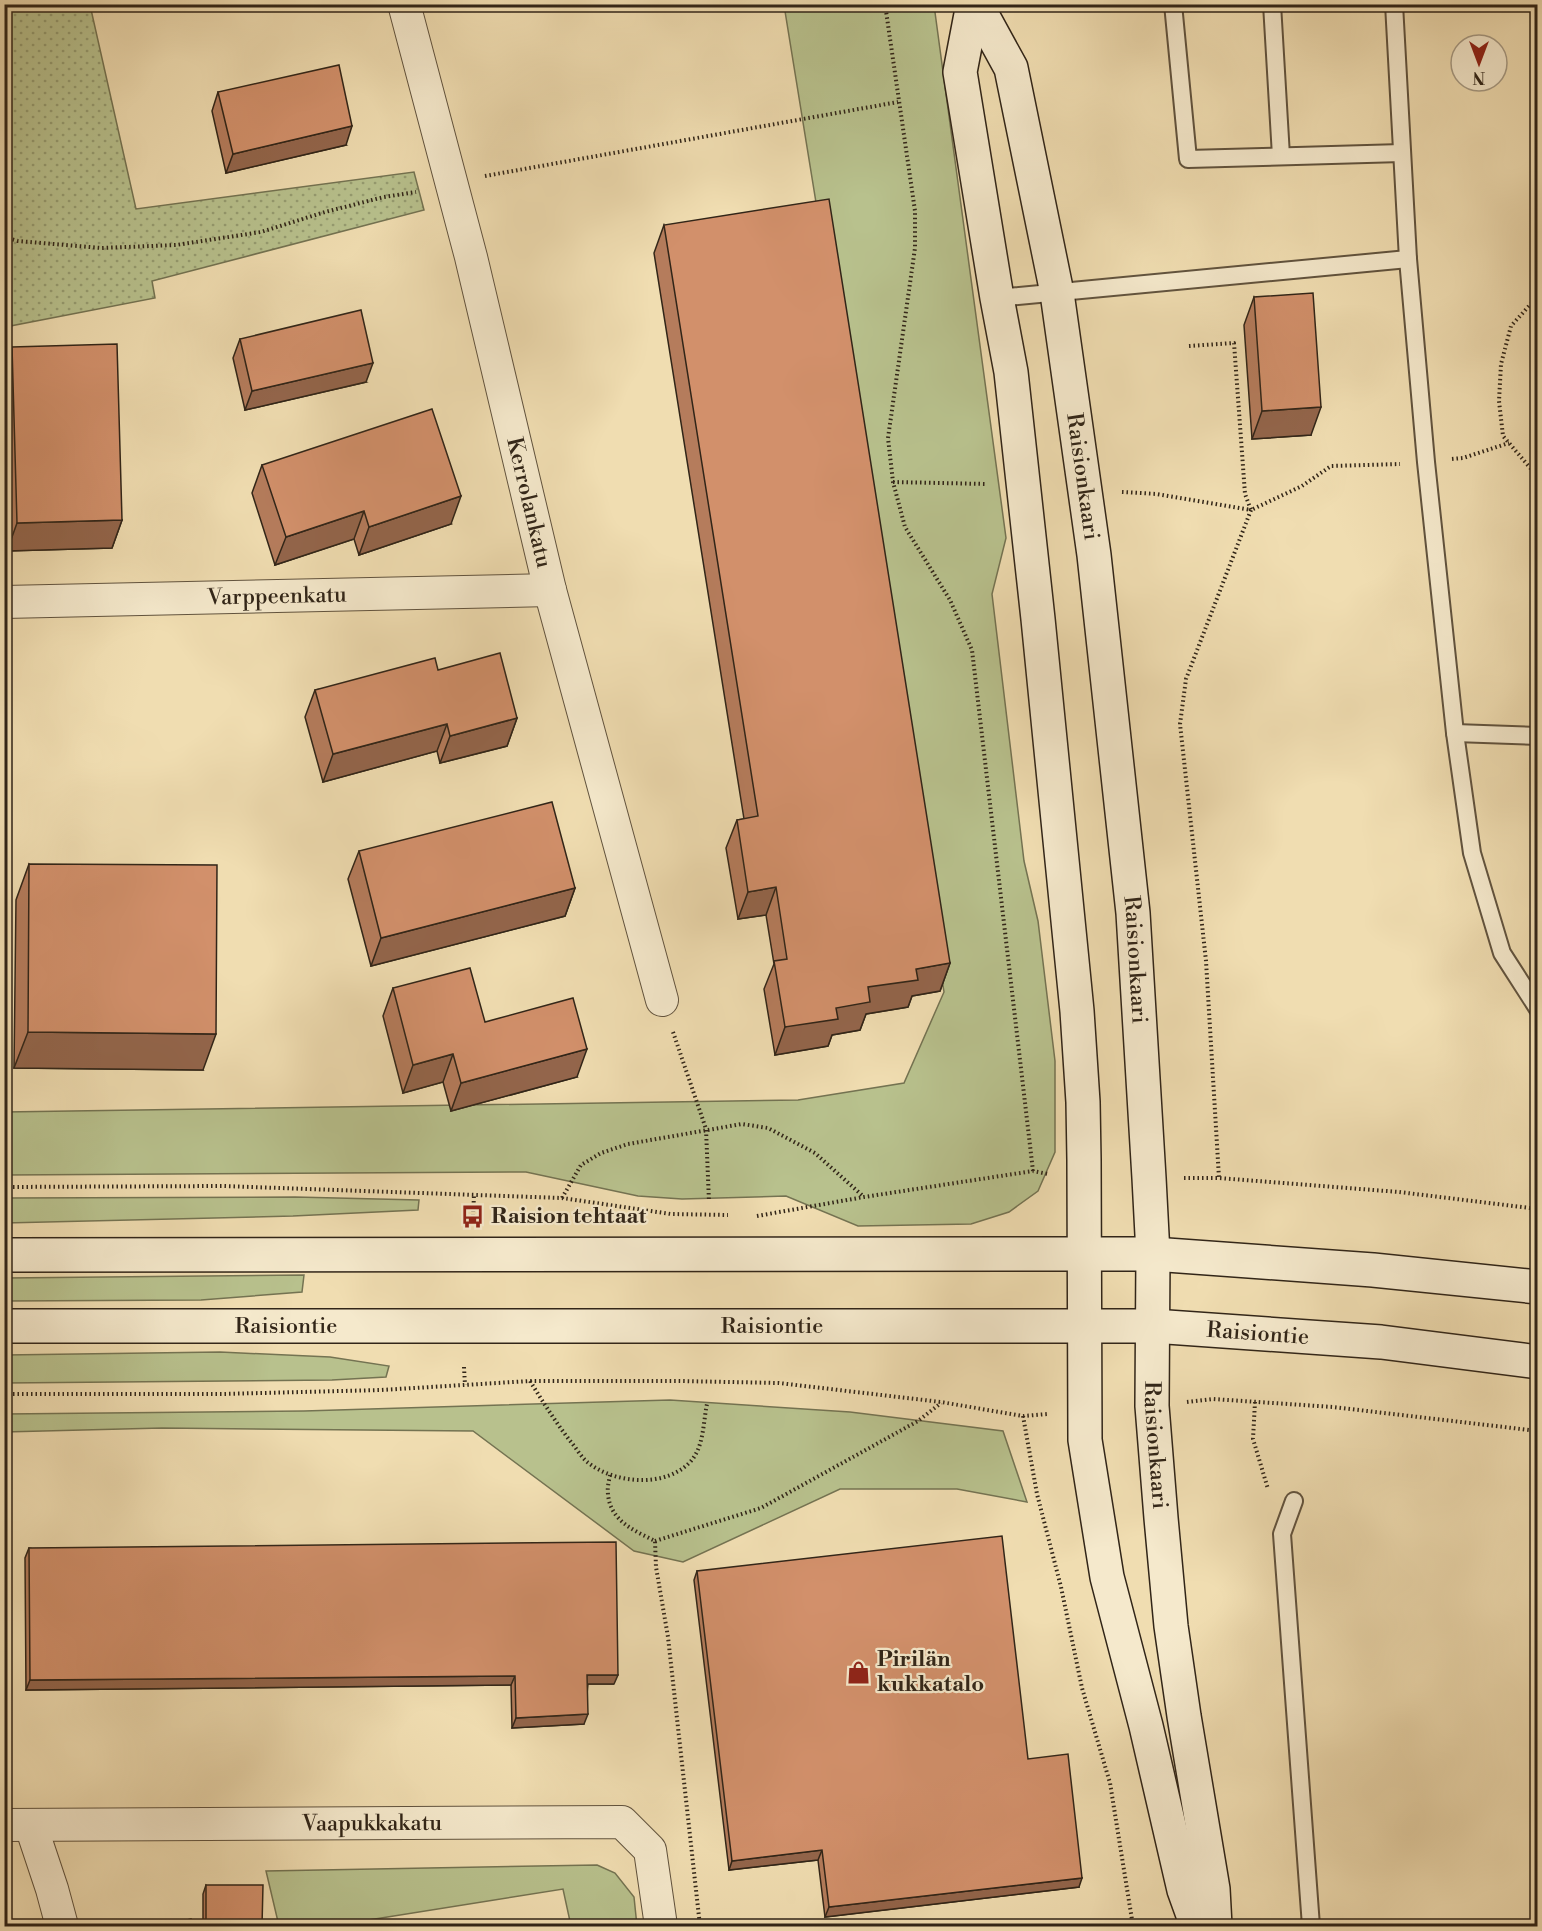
<svg xmlns="http://www.w3.org/2000/svg" width="1542" height="1931" font-family="'Libre Bodoni',serif">
<defs>
<pattern id="park-dots" width="8" height="8" patternUnits="userSpaceOnUse" patternTransform="scale(1.5)"><rect width="8" height="8" fill="#b8c18d"/><path d="M2 2h.1M6 6h.1" fill="none" stroke="#969d72" stroke-width="1.8" stroke-linecap="round"/></pattern>
</defs>
<rect width="100%" height="100%" fill="#f0ddb1"/>
<filter id="stains"><feTurbulence type="fractalNoise" baseFrequency=".00333" numOctaves="4"/><feColorMatrix values="0 0 0 0 .2 0 0 0 0 .09 0 0 0 0 .02 0 0 0 .5 -.17"/></filter>
<radialGradient id="worn" r=".72"><stop offset=".6" stop-color="#630" stop-opacity="0"/><stop offset="1" stop-color="#630" stop-opacity=".3"/></radialGradient>
<!-- green -->
<g fill="#b8c18d" stroke="#747352" stroke-width="1.5">
<polygon points="784,5 934,5 1006,538 992,594 1024,861 1038,921 1055,1061 1055,1152 1038,1191 1009,1212 971,1224 858,1226 786,1196 682,1199 638,1196 526,1172 5,1175 4,1112 798,1100 904,1083 944,992"/>
<polygon points="295,1197 419,1200 418,1210 293,1216 5,1223 5,1198"/>
<polygon points="304,1275 302,1292 201,1300 5,1301 5,1278"/>
<polygon points="220,1352 330,1357 389,1366 386,1377 332,1380 5,1383 5,1355"/>
<polygon points="670,1400 850,1412 1003,1431 1027,1502 957,1489 840,1489 683,1562 634,1551 473,1431 162,1428 4,1432 5,1414 304,1411"/>
<polygon points="597,1865 615,1873 634,1897 637,1926 571,1926 563,1889 331,1926 279,1926 266,1871"/>
</g>
<!-- park -->
<polygon fill="url(#park-dots)" stroke="#747352" stroke-width="1.5" points="5,4 90,5 136,209 414,172 424,210 152,281 155,298 5,327"/>
<g fill="none" stroke-linecap="round" stroke-linejoin="round">
<defs>
<g id="service">
<polyline points="1173,4 1188,159 1402,153"/>
<polyline points="1272,4 1281,156"/>
<polyline points="1394,4 1408,259 1426,462 1455,733 1472,853 1502,953 1538,1009"/>
<polyline points="997,298 1408,259"/>
<polyline points="1455,733 1538,736"/>
<polyline points="1294,1501 1282,1534 1311,1926"/>
</g>
<g id="minor">
<path id="s1" d="M404 4 471 257 550 590 662 1000"/>
<path id="s2" d="M4 602 550 590"/>
<path id="s3" d="M4 1825 622 1822 650 1850 661 1926"/>
<polyline points="31,1826 52,1889 62,1926"/>
</g>
<g id="secondary">
<polyline points="973,4 960,72 997,298 1011,372 1038,619 1077,1011 1083,1102 1084,1160 1085,1440 1107,1577 1146,1726 1184,1890 1197,1926"/>
<path id="s4" d="M976 4 1011 68 1057 293 1094 555 1133 913 1149 1178 1153 1254 1152 1406 1161 1518 1171 1626 1184 1716 1213 1889 1215 1926"/>
<polyline points="4,1255 1153,1254 1373,1270 1538,1287"/>
<path id="s5" d="M4 1326H1153L1381 1342 1538 1362"/>
</g>
</defs>
<!-- service casing -->
<use href="#service" stroke="#61533e" stroke-width="20"/>
<!-- minor casing -->
<use href="#minor" stroke="#61533e" stroke-width="34"/>
<!-- secondary casing -->
<use href="#secondary" stroke="#312518" stroke-width="36"/>
<!-- path -->
<g stroke="#312518" stroke-width="4" stroke-dasharray="1.5 3" stroke-linecap="butt">
<polyline points="885,4 915,211 915,248 888,438 893,482 905,527 950,600 972,650 1033,1171"/>
<polyline points="485,176 898,102"/>
<polyline points="4,237 18,241 101,248 176,245 261,232 325,212 384,197 416,192"/>
<polyline points="1538,296 1511,326 1501,364 1499,401 1503,436 1538,477"/>
<polyline points="1189,346 1234,343 1245,494 1251,510 1302,486 1331,466 1400,464"/>
<polyline points="1452,459 1463,458 1509,443"/>
<polyline points="893,482 987,484"/>
<polyline points="1122,492 1157,494 1251,510 1186,679 1180,724 1206,961 1219,1178"/>
<polyline points="673,1032 706,1129 709,1202"/>
<polyline points="1184,1178 1219,1178 1399,1192 1538,1209"/>
<polyline points="4,1187 223,1186 562,1198 671,1214 728,1215"/>
<polyline points="562,1198 581,1165 601,1153 628,1144 742,1124 768,1128 815,1153 863,1196"/>
<polyline points="473,1216 474,1195"/>
<polyline points="757,1216 864,1197 1033,1171 1048,1174"/>
<polyline points="464,1367 465,1385"/>
<path d="M530 1381C543 1402 556 1423 571 1442 576 1448 580 1455 585 1460 611 1484 666 1489 691 1461 704 1446 703 1423 707 1404"/>
<polyline points="4,1394 222,1394 381,1390 530,1381 679,1381 779,1383 941,1402 1023,1416 1048,1414"/>
<polyline points="1187,1402 1213,1399 1333,1407 1538,1431"/>
<polyline points="1255,1402 1253,1439 1268,1489"/>
<polyline points="1023,1416 1037,1494 1061,1587 1082,1688 1110,1783 1133,1926"/>
<path d="M610 1475C609 1481 607 1488 608 1494 610 1521 635 1531 655 1541L656 1567 668 1637 700 1926"/>
<polyline points="655,1541 761,1508 918,1421 941,1403"/>
</g>
<!-- service -->
<use href="#service" stroke="#f5e9cc" stroke-width="16"/>
<!-- minor -->
<use href="#minor" stroke="#f5e9cc" stroke-width="32"/>
<!-- secondary -->
<use href="#secondary" stroke="#f5e9cc" stroke-width="33"/>
</g>
<!-- wall -->
<g fill="#b57c5c" stroke="#312518" stroke-width="1.5">
<polygon points="218,92 346,145 226,173 212,111"/>
<polygon points="664,225 950,963 940,991 912,996 908,1007 866,1014 860,1030 832,1035 828,1046 775,1055 764,989 774,964 766,915 738,919 726,848 737,820 744,819 654,253"/>
<polygon points="1254,297 1311,435 1252,439 1244,325"/>
<polygon points="240,339 366,382 245,410 233,358"/>
<polygon points="12,347 122,520 112,548 7,551 4,467 4,368"/>
<polygon points="262,465 451,524 359,555 354,539 275,565 252,493"/>
<polygon points="438,670 517,718 507,746 440,763 437,751 323,782 305,717 315,690"/>
<polygon points="359,851 575,888 565,916 371,966 348,879"/>
<polygon points="29,864 203,1070 14,1068 16,900"/>
<polygon points="393,988 485,1022 577,1077 451,1111 443,1082 403,1093 383,1016"/>
<polygon points="29,1548 614,1684 588,1684 584,1724 512,1728 511,1685 26,1690 25,1558"/>
<polygon points="697,1571 1028,1759 1079,1887 825,1917 818,1860 729,1870 694,1580"/>
<polygon points="206,1885 262,1926 203,1926 203,1894"/>
</g>
<!-- shaded-wall -->
<g fill="#93654b" stroke="#312518" stroke-width="1.5">
<polygon points="352,126 346,145 226,173 233,154"/>
<polygon points="373,363 366,382 245,410 252,391"/>
<polygon points="1321,407 1311,435 1252,439 1262,411"/>
<polygon points="461,496 451,524 359,555 369,527"/>
<polygon points="364,511 354,539 275,565 286,537"/>
<polygon points="122,520 112,548 7,551 17,523"/>
<polygon points="517,718 507,746 440,763 450,736"/>
<polygon points="447,724 437,751 323,782 333,754"/>
<polygon points="776,887 766,915 738,919 748,892"/>
<polygon points="575,888 565,916 371,966 381,938"/>
<polygon points="950,963 940,991 912,996 908,1007 866,1014 860,1030 832,1035 828,1046 775,1055 785,1027 868,987 916,969"/>
<polygon points="28,1032 216,1034 203,1070 14,1068"/>
<polygon points="587,1049 577,1077 451,1111 461,1083"/>
<polygon points="453,1054 443,1082 403,1093 413,1065"/>
<polygon points="587,1675 618,1675 614,1684 584,1684"/>
<polygon points="515,1676 511,1685 26,1690 30,1680"/>
<polygon points="588,1714 584,1724 512,1728 516,1718"/>
<polygon points="822,1850 818,1860 729,1870 732,1861"/>
<polygon points="1082,1878 1079,1887 825,1917 829,1907"/>
</g>
<!-- building -->
<g fill="#d2906b" stroke="#312518" stroke-width="1.5">
<polygon points="339,65 352,126 233,154 218,92"/>
<polygon points="829,199 950,963 916,969 918,980 868,987 870,1002 836,1008 838,1019 785,1027 774,961 787,959 776,887 748,892 737,820 758,816 664,225"/>
<polygon points="1313,293 1321,407 1262,411 1254,297"/>
<polygon points="361,310 373,363 252,391 240,339"/>
<polygon points="117,344 122,520 17,523 12,347"/>
<polygon points="432,409 461,496 369,527 364,511 286,537 262,465"/>
<polygon points="500,653 517,718 450,736 447,724 333,754 315,690 435,658 438,670"/>
<polygon points="552,802 575,888 381,938 359,851"/>
<polygon points="29,864 217,865 216,1034 28,1032"/>
<polygon points="470,968 485,1022 573,998 587,1049 461,1083 453,1054 413,1065 393,988"/>
<polygon points="1002,1536 1028,1759 1068,1754 1082,1878 829,1907 822,1850 732,1861 697,1571"/>
<polygon points="616,1542 618,1675 587,1675 588,1714 516,1718 515,1676 30,1680 29,1548"/>
<polygon points="206,1885 263,1885 262,1926 206,1926"/>
<polygon points="191,1919 193,1926 163,1926"/>
</g>
<!-- icons -->
<defs>
<symbol id="bus-bare" viewBox="-9 -9 18 18"><path d="M-5-6H5V4H4V6H2V4H-2V6H-4V4H-5ZM-3.5-4V0h7V-4ZM-3.5 1.2v1.5H-2V1.2ZM2 1.2v1.5H3.5V1.2Z" fill="#8f2418" stroke="#f5e9cc" stroke-width="2.5" paint-order="stroke"/></symbol>
<symbol id="shop-bare" viewBox="-9 -9 18 18"><path d="M-5-2.5h2.3a2.7 3.5 0 0 1 5.4 0H5L5.5 6h-11ZM-1.5-2.5h3a1.5 2.3 0 0 0-3 0Z" fill="#8f2418" stroke="#f5e9cc" stroke-width="2.5" paint-order="stroke"/></symbol>
</defs>
<g fill-rule="evenodd">
<use href="#bus-bare" x="456" y="1200" width="33" height="33"/>
<use href="#shop-bare" x="842" y="1656" width="33" height="33"/>
</g>
<g text-anchor="middle" dominant-baseline="central" stroke-width="4.5" stroke-linejoin="round" paint-order="stroke">
<!-- street labels -->
<g font-size="22" fill="#312518" stroke="#f5e9cc">
<text stroke="none"><textPath href="#s4" startOffset="488">Raisionkaari</textPath></text>
<text stroke="none"><textPath href="#s1" startOffset="514">Kerrolankatu</textPath></text>
<text stroke="none"><textPath href="#s2" startOffset="273">Varppeenkatu</textPath></text>
<text stroke="none"><textPath href="#s4" startOffset="974">Raisionkaari</textPath></text>
<text stroke="none"><textPath href="#s5" startOffset="282">Raisiontie</textPath></text>
<text stroke="none"><textPath href="#s5" startOffset="768">Raisiontie</textPath></text>
<text stroke="none"><textPath href="#s5" startOffset="1254">Raisiontie</textPath></text>
<text stroke="none"><textPath href="#s4" startOffset="1460">Raisionkaari</textPath></text>
<text stroke="none"><textPath href="#s3" startOffset="368">Vaapukkakatu</textPath></text>
</g>
<!-- poi labels -->
<g font-size="22" font-weight="bold" fill="#312518" stroke="#f5e9cc" text-anchor="start">
<text x="491" y="1216">Raision tehtaat</text>
<text x="877" y="1659">Pirilän<tspan x="877" dy="25">kukkatalo</tspan></text>
</g>
</g>
<!-- margin -->
<rect width="1542" height="1931" fill="none" stroke="#f0ddb1" stroke-width="24"/>
<rect x="6" y="6" width="1530" height="1919" fill="none" stroke="#312518" stroke-width="3"/>
<rect x="12" y="12" width="1518" height="1907" fill="none" stroke="#312518" stroke-width="1.5"/>
<!-- north arrow -->
<g transform="translate(1479 63) rotate(180)"><circle r="28" fill="#f5e9cc" stroke="#a79b84" stroke-width="1.5"/>
<path d="M0-4.5L10 22L0 15L-10 22Z" fill="#8f2418"/>
<text y="-9" font-size="16" font-weight="bold" text-anchor="middle" fill="#312518">N</text>
</g>
<rect width="100%" height="100%" filter="url(#stains)"/>
<rect width="100%" height="100%" fill="url(#worn)"/>
</svg>
